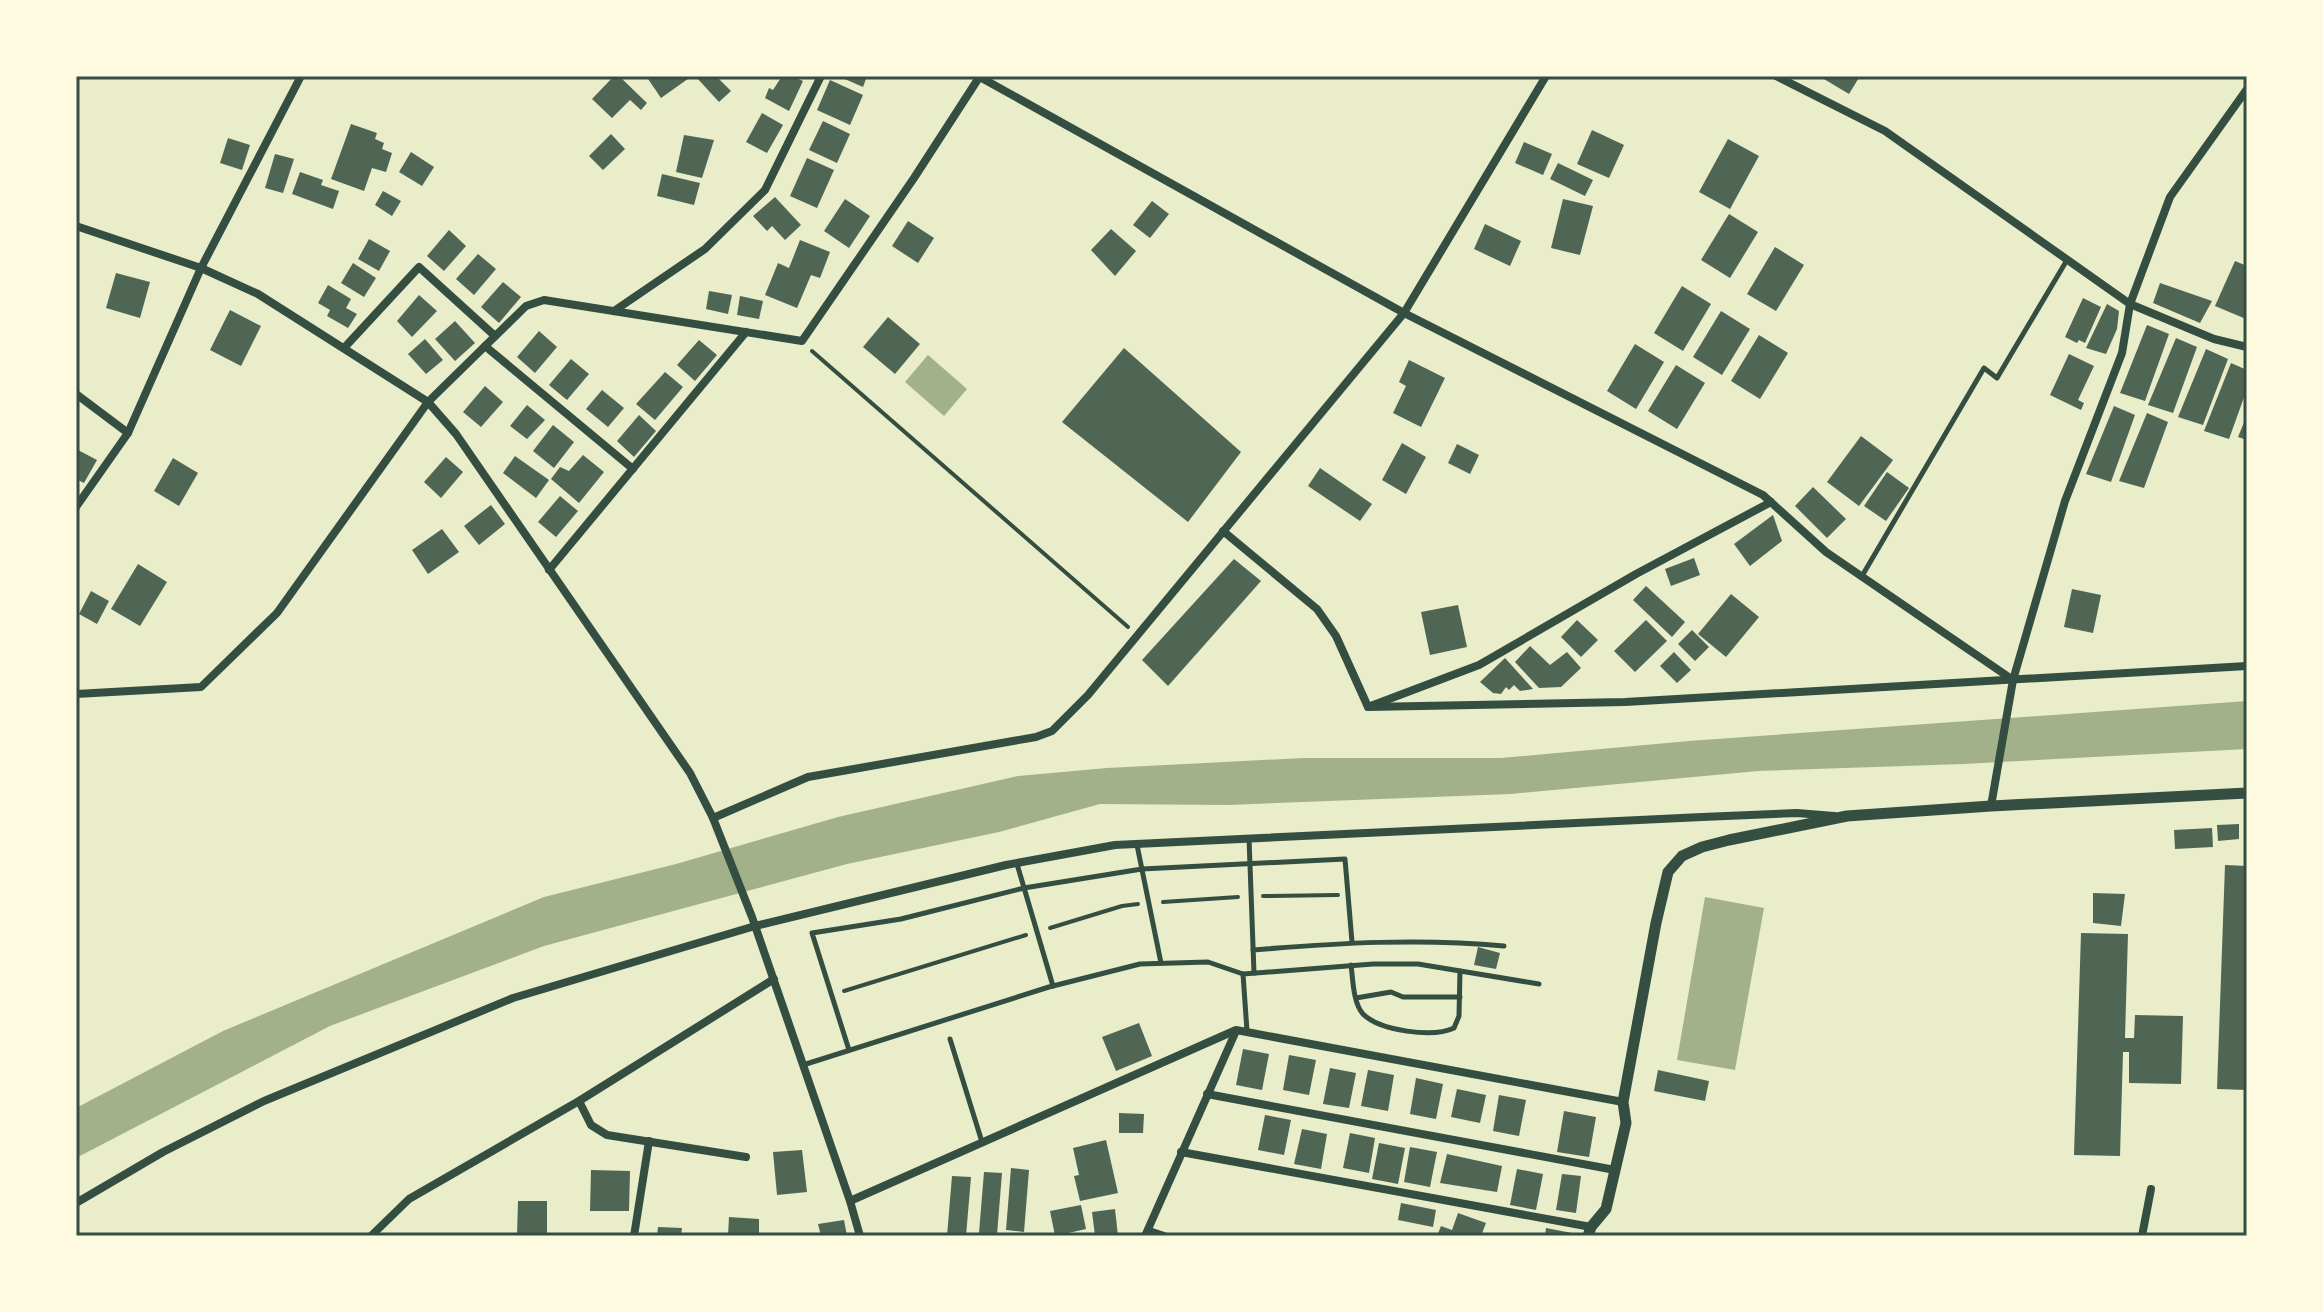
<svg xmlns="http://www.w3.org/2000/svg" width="2323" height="1312" font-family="Spectral,serif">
<rect width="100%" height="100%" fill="#e9edc9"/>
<!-- water -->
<g fill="#a3b18a">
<polygon points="928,355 967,389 944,416 905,382"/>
<polygon points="2247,701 2247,749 1963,764 1758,771 1511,794 1228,805 1100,804 999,832 847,864 544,946 330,1026 76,1158 76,1108 223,1031 544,897 676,864 838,817 1018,776 1107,768 1303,758 1501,758 1689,741"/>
<polygon points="1705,897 1764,908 1735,1070 1677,1060"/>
</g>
<!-- building -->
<g fill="#4f6655">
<polygon points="614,76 619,76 647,103 641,110 630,100 612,118 592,99"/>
<polygon points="646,76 692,76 661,98"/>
<polygon points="698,76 716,76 731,91 719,102 697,78"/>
<polygon points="782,76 791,76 803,81 789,111 765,98 769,88 773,90"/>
<polygon points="838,76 867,76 863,87"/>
<polygon points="1819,76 1860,76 1849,94"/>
<polygon points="830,80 863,95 850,125 817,110"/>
<polygon points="762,113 783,125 767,153 746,142"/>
<polygon points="823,121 850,134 837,163 809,150"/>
<polygon points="351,124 377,133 375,139 384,143 382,149 392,153 386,172 372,168 364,191 331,179"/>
<polygon points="1592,130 1624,145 1609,178 1577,164"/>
<polygon points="611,134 625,149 603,170 589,156"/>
<polygon points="684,135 714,140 702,178 676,172"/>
<polygon points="228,138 250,145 242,170 220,163"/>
<polygon points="1728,139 1759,156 1730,209 1699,192"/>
<polygon points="1524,142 1552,154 1543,175 1515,163"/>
<polygon points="411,152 434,167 422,186 399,172"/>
<polygon points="275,154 294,159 283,193 265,188"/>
<polygon points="807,158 834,170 817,208 790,196"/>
<polygon points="1558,163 1593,180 1585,196 1550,179"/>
<polygon points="300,172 323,180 321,185 339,191 333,209 292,194"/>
<polygon points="662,174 700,183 694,205 657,196"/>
<polygon points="383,191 401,201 392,216 375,205"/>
<polygon points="775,197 801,225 785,240 772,226 767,231 753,216"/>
<polygon points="845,199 870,216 849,248 824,231"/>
<polygon points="1563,199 1593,206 1580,255 1551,248"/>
<polygon points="1152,201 1169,214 1150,238 1133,225"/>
<polygon points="1729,214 1758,232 1730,278 1701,260"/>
<polygon points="908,221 934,238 918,263 892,246"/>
<polygon points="1485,224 1521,241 1510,266 1474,249"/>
<polygon points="1111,229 1136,251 1115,276 1091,250"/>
<polygon points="449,230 466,246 444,271 427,256"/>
<polygon points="369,239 390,251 379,271 358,259"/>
<polygon points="800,240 830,252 820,278 811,275 797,308 765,295 778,263 789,268"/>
<polygon points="1775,247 1804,265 1776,311 1747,294"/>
<polygon points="478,254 496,269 474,295 456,279"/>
<polygon points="2235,261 2247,266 2246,319 2215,306"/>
<polygon points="353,263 376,278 364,297 341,283"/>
<polygon points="116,273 150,282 140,318 106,308"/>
<polygon points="503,282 521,297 499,323 481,307"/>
<polygon points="2160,283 2212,301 2200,323 2153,303"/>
<polygon points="328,285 351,299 346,308 357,314 348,328 327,316 330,310 318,303"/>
<polygon points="1682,286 1711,304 1683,351 1654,333"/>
<polygon points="709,291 732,295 728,314 706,309"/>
<polygon points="419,295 437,311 412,337 397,321"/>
<polygon points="740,296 763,301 759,319 737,315"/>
<polygon points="2083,298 2101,307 2085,343 2079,340 2077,343 2065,337"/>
<polygon points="2107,304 2119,311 2117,329 2106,354 2086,348"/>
<polygon points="230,310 261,326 241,366 210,350"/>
<polygon points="1721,311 1750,329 1722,375 1693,357"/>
<polygon points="888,317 920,344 895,374 863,347"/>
<polygon points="455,321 475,343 455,361 435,339"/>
<polygon points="2147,325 2169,334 2145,401 2120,393"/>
<polygon points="539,331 557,347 535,373 517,357"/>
<polygon points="1759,335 1788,353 1760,399 1731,381"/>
<polygon points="2176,338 2197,347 2173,413 2148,405"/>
<polygon points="425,339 443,360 426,374 408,354"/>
<polygon points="699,340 717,355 695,381 677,365"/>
<polygon points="1635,344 1664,362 1636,409 1607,391"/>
<polygon points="1124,348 1241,452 1188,522 1062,422"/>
<polygon points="2206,349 2228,359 2203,425 2178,417"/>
<polygon points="2069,354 2094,366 2078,400 2084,403 2081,410 2050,395"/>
<polygon points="571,359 589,374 567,400 549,385"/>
<polygon points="1409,360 1445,378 1421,427 1393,413 1406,386 1399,382"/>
<polygon points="2231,363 2247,370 2247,389 2229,439 2204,431"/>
<polygon points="1676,365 1705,383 1677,429 1648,411"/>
<polygon points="665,372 683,387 655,420 636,404"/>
<polygon points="485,386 503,402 481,427 463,412"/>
<polygon points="602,390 624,408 608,427 586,409"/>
<polygon points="527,405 545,420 527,439 510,426"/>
<polygon points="2114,406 2135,415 2111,482 2086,474"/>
<polygon points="2147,413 2168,422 2144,488 2119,481"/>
<polygon points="639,415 656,431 634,457 617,441"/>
<polygon points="2247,415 2247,440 2238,437"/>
<polygon points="553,425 574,442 554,468 533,451"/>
<polygon points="1861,436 1893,460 1859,506 1827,482"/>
<polygon points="1402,443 1426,457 1406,494 1382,480"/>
<polygon points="1457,444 1479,455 1470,474 1448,463"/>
<polygon points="78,450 97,460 84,483 76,479 76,454"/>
<polygon points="583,455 604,472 579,503 551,479 560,467 569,471"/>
<polygon points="515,456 549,480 536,498 503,473"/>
<polygon points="446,457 463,472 441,498 424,482"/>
<polygon points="173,458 198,473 179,506 154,491"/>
<polygon points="1320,468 1372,504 1360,521 1308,486"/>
<polygon points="1887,472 1909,488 1886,521 1864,506"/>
<polygon points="1813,487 1846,519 1827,538 1795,506"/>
<polygon points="560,496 578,511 556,537 538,522"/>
<polygon points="491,505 505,524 479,545 464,526"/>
<polygon points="1773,515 1782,541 1750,566 1734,544"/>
<polygon points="442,529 459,552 428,574 412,550"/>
<polygon points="1694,558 1700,575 1671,586 1665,569"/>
<polygon points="1234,559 1261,581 1168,686 1142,660"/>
<polygon points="138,564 167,582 140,626 111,609"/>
<polygon points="1646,586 1685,622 1672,637 1633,600"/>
<polygon points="2072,589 2101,595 2093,633 2064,627"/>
<polygon points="91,591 109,601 97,624 79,614"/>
<polygon points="1731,594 1759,617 1726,657 1698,634"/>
<polygon points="1458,605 1467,647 1430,655 1421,612"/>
<polygon points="1577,620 1598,640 1581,657 1561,637"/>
<polygon points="1646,620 1667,641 1635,672 1614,651"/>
<polygon points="1692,630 1709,647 1695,661 1678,644"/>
<polygon points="1530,646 1550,665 1567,652 1581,668 1561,687 1539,688 1515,662"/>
<polygon points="1674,652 1691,670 1677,683 1660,666"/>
<polygon points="1505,658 1533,689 1520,691 1514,685 1509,690 1506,687 1501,694 1493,693 1480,682"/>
<polygon points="2239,824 2239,839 2218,841 2217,825"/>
<polygon points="2212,828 2213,847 2175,849 2174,830"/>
<polygon points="2225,865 2247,866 2247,1090 2217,1089"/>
<polygon points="2093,893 2125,894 2121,926 2093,923"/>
<polygon points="2081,933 2128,934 2125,1038 2134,1038 2135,1015 2183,1016 2181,1084 2129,1083 2129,1052 2123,1052 2120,1156 2074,1155"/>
<polygon points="1478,947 1500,953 1496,969 1474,965"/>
<polygon points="1139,1023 1152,1056 1116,1071 1102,1037"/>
<polygon points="1243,1049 1269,1054 1262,1090 1236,1085"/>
<polygon points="1289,1055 1316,1060 1309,1095 1283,1090"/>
<polygon points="1330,1068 1356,1073 1349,1108 1323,1104"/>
<polygon points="1368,1070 1394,1075 1388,1111 1361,1106"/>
<polygon points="1658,1070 1709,1081 1705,1101 1654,1091"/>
<polygon points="1416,1078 1443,1084 1436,1119 1410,1114"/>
<polygon points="1457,1089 1486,1095 1480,1123 1451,1117"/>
<polygon points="1499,1095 1526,1100 1519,1136 1493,1131"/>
<polygon points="1564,1111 1596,1117 1589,1157 1557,1152"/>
<polygon points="1119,1113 1144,1114 1143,1133 1119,1133"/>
<polygon points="1265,1115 1291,1120 1284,1155 1258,1150"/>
<polygon points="1302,1129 1327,1134 1321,1169 1294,1164"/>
<polygon points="1350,1133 1375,1138 1369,1173 1343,1168"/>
<polygon points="1106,1140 1118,1193 1080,1201 1074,1176 1079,1175 1073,1148"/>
<polygon points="1379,1143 1405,1148 1398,1184 1372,1179"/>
<polygon points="1410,1147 1437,1152 1430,1187 1404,1182"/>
<polygon points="802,1150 807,1192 777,1195 773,1152"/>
<polygon points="1447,1154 1502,1166 1497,1192 1440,1183"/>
<polygon points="1011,1168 1029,1170 1024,1232 1006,1230"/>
<polygon points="1517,1169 1543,1174 1536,1210 1510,1205"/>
<polygon points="591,1170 630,1171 629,1211 590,1211"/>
<polygon points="984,1172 1002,1173 997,1235 979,1233"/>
<polygon points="1562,1174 1581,1176 1576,1213 1556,1210"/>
<polygon points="952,1176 971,1177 966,1236 947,1236"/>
<polygon points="518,1201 547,1201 547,1236 517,1236"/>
<polygon points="1401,1203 1436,1210 1433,1227 1398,1220"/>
<polygon points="1081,1205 1086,1229 1055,1236 1050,1211"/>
<polygon points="1115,1209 1118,1236 1095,1236 1092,1212"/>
<polygon points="1458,1213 1486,1223 1481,1236 1437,1236 1441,1226 1452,1230"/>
<polygon points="729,1217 759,1219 759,1236 728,1236"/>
<polygon points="844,1220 847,1236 821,1236 818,1224"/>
<polygon points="658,1227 682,1228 681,1236 657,1236"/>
<polygon points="1546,1228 1572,1233 1572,1236 1545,1236"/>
</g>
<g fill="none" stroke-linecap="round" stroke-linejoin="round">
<!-- path -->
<g stroke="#344e41" stroke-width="4">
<polyline points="812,351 1128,627"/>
<polyline points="1263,896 1338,895"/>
<polyline points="1163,902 1238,897"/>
<polyline points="1050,928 1122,906 1138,904"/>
<polyline points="844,991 1026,935"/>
</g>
<!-- service -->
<g stroke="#344e41" stroke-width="5">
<polyline points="1862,576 1984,368 1997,378 2067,260"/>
<polyline points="1249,838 1254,973"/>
<polyline points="1137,845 1161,963"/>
<polyline points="1017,864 1053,986"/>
<path d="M1253 950C1337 943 1420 938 1504 946"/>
<path d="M1351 965C1353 979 1353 1003 1363 1014 1380 1031 1433 1038 1454 1028L1459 1016 1460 971"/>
<polyline points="1356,998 1391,992 1403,997 1460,997"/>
<polyline points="1247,1031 1243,974 1373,964 1418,964 1539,984"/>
<polyline points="950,1039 982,1142"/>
<polyline points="849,1050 812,933 901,919 1024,888 1142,869 1345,859 1352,942"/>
<polyline points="803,1065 1049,987 1140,964 1208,962 1243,974"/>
</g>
<!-- minor -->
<g stroke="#344e41" stroke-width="8">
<polyline points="978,76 1404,313 1763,495 1826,552 2013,680"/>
<polyline points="1776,76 1885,131 2130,304 2214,339 2247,347"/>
<polyline points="76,226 201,268 258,294 428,402 456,434 690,773 713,818 752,917 850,1201 860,1236"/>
<polyline points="614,311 705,249 765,190 821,76"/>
<polyline points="485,346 633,469"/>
<polyline points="344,348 419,267 495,336"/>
<polyline points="76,394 128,433"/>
<polyline points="76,507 128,433 201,268 301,76"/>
<polyline points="1223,531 1317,609 1336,636 1368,707 1479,665 1636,574 1771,502"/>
<polyline points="549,570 746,332"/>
<polyline points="76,694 201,687 277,613 428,402 526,306 544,300 802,341 914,178 980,76"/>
<polyline points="1368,707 1625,702 2247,666"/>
<polyline points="1991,806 2013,680 2065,501 2122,353 2130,304 2170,197 2247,89"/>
<polyline points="713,818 808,777 1036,737 1052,731 1088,695 1404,313 1546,76"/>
<polyline points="1207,1094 1615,1170"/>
<polyline points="579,1101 591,1125 607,1135 746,1157"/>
<polyline points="1181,1152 1591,1227"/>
<polyline points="850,1201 1236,1030 1623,1102"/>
<polyline points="76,1203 163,1152 264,1101 513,998 755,926 1006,865 1115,845 1702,817 1797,813 1834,816"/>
<polyline points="1149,1231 1164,1236"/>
<polyline points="371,1236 409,1199 579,1101 774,979"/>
<polyline points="634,1236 649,1141"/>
<polyline points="1145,1236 1236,1031"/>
<polyline points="2142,1236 2151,1189"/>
</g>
<!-- tertiary -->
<polyline stroke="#344e41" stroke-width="11" points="1588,1236 1591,1227 1606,1209 1626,1123 1623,1102 1656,923 1668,872 1682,856 1702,847 1729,840 1847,816 1991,806 2247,793"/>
</g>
<!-- border -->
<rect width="2323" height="1312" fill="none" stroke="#fefae0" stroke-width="156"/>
<rect x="78" y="78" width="2167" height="1156" fill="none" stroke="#344e41" stroke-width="3"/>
</svg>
